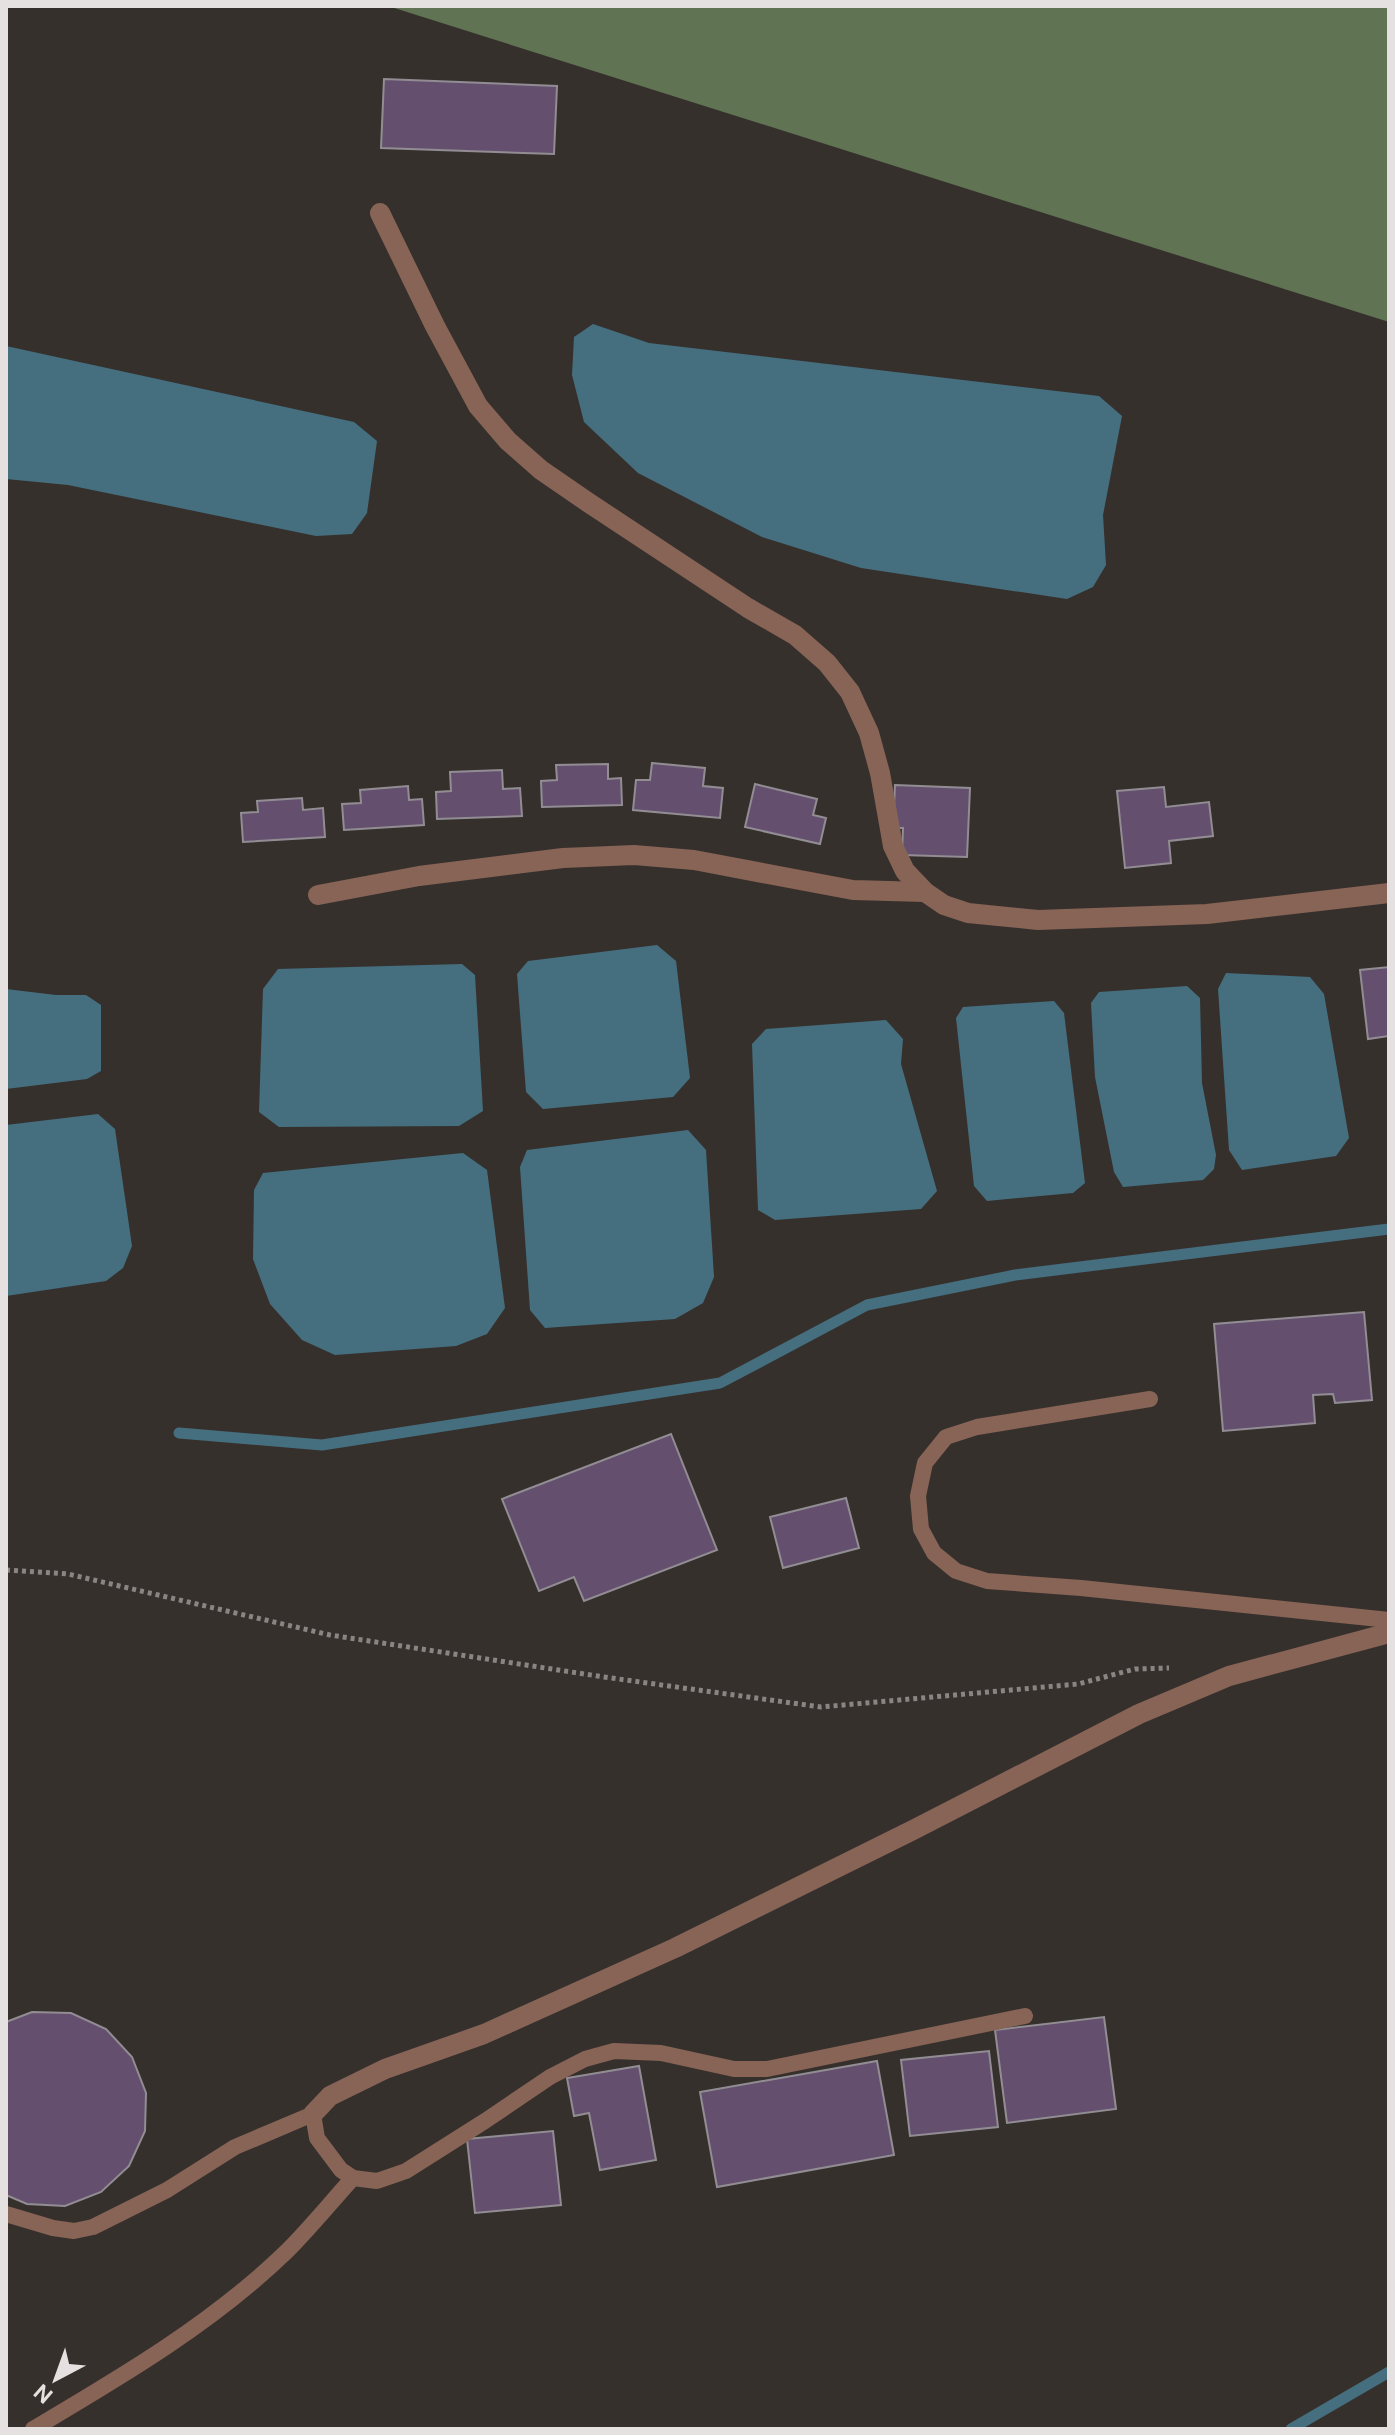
<svg xmlns="http://www.w3.org/2000/svg" width="1395" height="2435" font-family="'DM Sans',sans-serif">
<rect width="100%" height="100%" fill="#36302d"/>
<!-- forest -->
<polygon fill="#607353" points="388,6 1389,6 1389,322"/>
<!-- water -->
<g fill="#456f7f">
<polygon points="593,324 649,343 1099,396 1122,416 1103,515 1106,565 1093,587 1067,599 861,568 762,537 638,473 584,422 572,375 574,337"/>
<polygon points="6,346 354,422 377,441 367,513 352,534 316,536 68,485 6,479"/>
<polygon points="657,945 676,961 690,1078 673,1097 543,1109 526,1092 517,974 528,961"/>
<polygon points="462,964 475,975 483,1111 459,1126 279,1127 259,1112 263,989 278,969"/>
<polygon points="1226,973 1310,977 1324,994 1349,1138 1336,1156 1242,1170 1229,1150 1218,989"/>
<polygon points="1187,986 1200,998 1202,1083 1216,1155 1214,1169 1203,1180 1123,1187 1114,1172 1095,1077 1091,1003 1099,992"/>
<polygon points="6,989 56,995 86,995 101,1005 101,1071 87,1079 6,1089"/>
<polygon points="1054,1001 1064,1013 1085,1183 1073,1193 987,1201 974,1186 956,1018 963,1007"/>
<polygon points="886,1020 903,1039 901,1064 937,1191 921,1209 775,1220 758,1210 752,1044 766,1029"/>
<polygon points="98,1114 115,1129 132,1246 123,1268 106,1281 6,1296 6,1125"/>
<polygon points="688,1130 706,1150 714,1277 703,1303 675,1319 545,1328 530,1310 520,1167 527,1150"/>
<polygon points="463,1153 487,1170 505,1308 487,1334 456,1346 335,1355 302,1340 270,1304 253,1259 254,1190 263,1173"/>
</g>
<g fill="none" stroke-linecap="round" stroke-linejoin="round">
<!-- stream -->
<g stroke="#456f7f" stroke-width="11">
<polyline points="179,1433 322,1445 720,1383 867,1305 1015,1275 1389,1229"/>
<polyline points="1291,2429 1389,2372"/>
</g>
</g>
<!-- building -->
<g fill="#64506e" stroke="#918d93" stroke-width="2">
<polygon points="384,79 557,86 554,154 381,148"/>
<polygon points="652,763 705,768 703,786 723,788 720,818 633,810 636,780 650,780"/>
<polygon points="608,764 608,779 621,778 622,805 542,807 541,781 557,780 556,765"/>
<polygon points="502,770 503,789 520,788 522,816 437,819 436,792 451,791 450,772"/>
<polygon points="755,784 817,799 813,815 826,818 820,844 745,827"/>
<polygon points="895,785 970,788 967,857 902,855 903,828 893,828"/>
<polygon points="408,786 409,800 422,799 424,825 344,830 342,804 361,803 360,790"/>
<polygon points="1164,787 1166,807 1209,802 1213,836 1169,841 1171,863 1125,868 1117,791"/>
<polygon points="302,798 303,810 323,808 325,837 243,842 241,813 258,812 257,801"/>
<polygon points="1389,967 1389,1036 1368,1039 1360,970"/>
<polygon points="1364,1312 1372,1400 1335,1403 1333,1394 1313,1395 1315,1423 1223,1431 1214,1324"/>
<polygon points="671,1434 717,1550 584,1601 574,1577 539,1591 502,1499"/>
<polygon points="846,1498 859,1548 783,1568 770,1517"/>
<polygon points="32,2012 71,2013 106,2029 132,2057 146,2093 145,2131 129,2166 101,2192 65,2206 27,2204 6,2195 6,2022"/>
<polygon points="1104,2017 1116,2109 1007,2123 995,2030"/>
<polygon points="989,2051 998,2127 910,2136 901,2060"/>
<polygon points="877,2061 894,2155 717,2187 700,2092"/>
<polygon points="639,2066 656,2160 600,2170 589,2113 574,2116 567,2078"/>
<polygon points="553,2131 561,2205 475,2213 467,2139"/>
</g>
<g fill="none" stroke-linecap="round" stroke-linejoin="round">
<!-- path -->
<polyline stroke="#8a8582" stroke-width="5" stroke-dasharray="4 4" stroke-linecap="butt" points="6,1570 68,1574 330,1635 604,1677 821,1707 1078,1684 1135,1669 1169,1668"/>
<!-- lane -->
<g stroke="#876455" stroke-width="16">
<polyline points="1150,1399 977,1427 946,1437 925,1463 918,1496 921,1529 934,1553 956,1571 987,1581 1081,1588 1389,1620"/>
<polyline points="6,2214 53,2228 74,2231 93,2227 167,2190 235,2147 313,2114 317,2138 341,2170 353,2178 377,2181 406,2171 485,2121 550,2077 585,2059 614,2051 661,2053 734,2069 767,2069 1025,2016"/>
<path d="M33 2429C121 2377 213 2323 287 2251 310 2228 331 2202 353 2178"/>
</g>
<!-- street -->
<g stroke="#876455" stroke-width="20">
<polyline points="380,213 435,326 478,406 508,441 541,470 589,503 748,608 795,635 827,663 850,692 869,733 880,773 893,846 905,871 925,892 944,905 968,913 1038,920 1207,914 1389,893"/>
<polyline points="318,895 419,876 563,858 634,855 694,860 853,890 925,892"/>
<polyline points="313,2114 330,2096 385,2069 484,2034 675,1948 913,1830 1139,1714 1229,1676 1389,1633"/>
</g>
</g>
<!-- border -->
<rect width="1395" height="2435" fill="none" stroke="#e5e1e0" stroke-width="16"/>
<!-- north arrow -->
<g transform="translate(56 2379) rotate(221)" stroke="#36302d" stroke-width="6" paint-order="stroke">
<path d="M0-6L14 30L0 20L-14 30Z" fill="#e5e1e0"/>
<text y="-12" font-size="22" font-weight="bold" text-anchor="middle" fill="#e5e1e0">N</text>
</g>
</svg>
